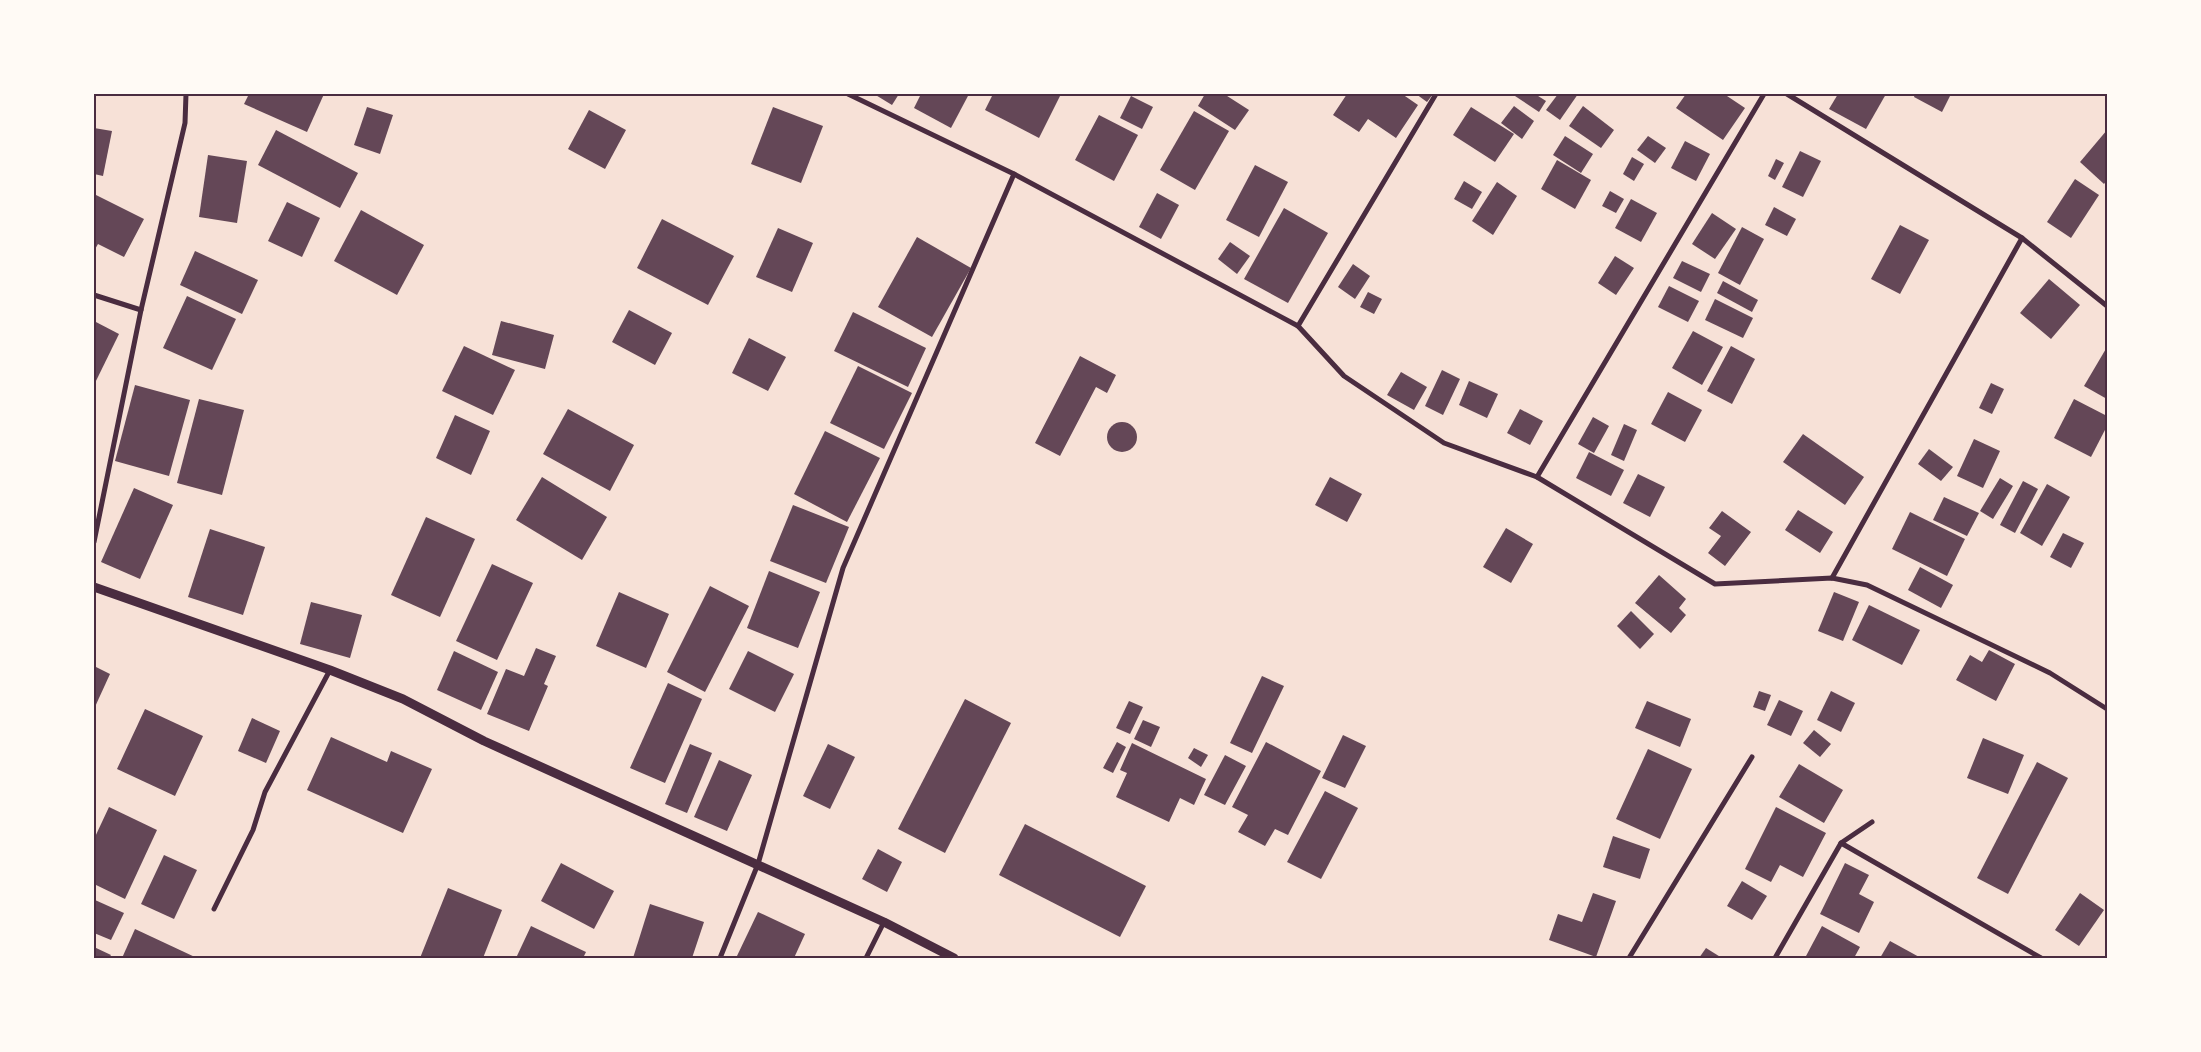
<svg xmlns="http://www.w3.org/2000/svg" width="2201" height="1052" font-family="'Nunito Sans',sans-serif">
<rect width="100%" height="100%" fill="#f7e1d7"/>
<!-- building -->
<g fill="#644757">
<polygon points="249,94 324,94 307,132 244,104"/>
<polygon points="874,94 899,94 892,105"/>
<polygon points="921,94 969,94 951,128 914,108"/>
<polygon points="993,94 1061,94 1039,138 985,110"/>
<polygon points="1205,94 1224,94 1249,110 1235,130 1198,106"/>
<polygon points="1347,94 1402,94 1418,105 1396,138 1368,119 1359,132 1333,115"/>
<polygon points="1416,94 1433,94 1427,102"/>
<polygon points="1517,94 1535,94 1546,101 1539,112 1515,96"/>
<polygon points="1558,94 1578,94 1560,120 1546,110"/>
<polygon points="1686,94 1724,94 1745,108 1723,140 1676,108"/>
<polygon points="1838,94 1886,94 1866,129 1829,109"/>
<polygon points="1915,94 1951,94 1942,112 1914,97"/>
<polygon points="1131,96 1153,107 1142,129 1120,118"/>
<polygon points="1514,106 1534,121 1522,139 1501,123"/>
<polygon points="1583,106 1614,130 1601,148 1569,126"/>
<polygon points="367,107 393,115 380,154 354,145"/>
<polygon points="773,107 823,126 801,183 751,164"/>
<polygon points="1471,107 1514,134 1495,162 1453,135"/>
<polygon points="589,110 626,130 605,169 568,149"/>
<polygon points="1194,111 1229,131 1195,190 1160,170"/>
<polygon points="1099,115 1138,135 1114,181 1075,160"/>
<polygon points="94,128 112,131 103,176 94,174"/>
<polygon points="276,130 358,173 340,208 258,165"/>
<polygon points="2107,130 2107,180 2104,184 2080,162"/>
<polygon points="1565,136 1593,154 1581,173 1553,155"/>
<polygon points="1648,136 1666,148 1655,163 1637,150"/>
<polygon points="1685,141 1710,154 1696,181 1671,168"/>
<polygon points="1800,151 1821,161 1803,197 1782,187"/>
<polygon points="208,155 247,161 237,223 199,217"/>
<polygon points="1632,157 1644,164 1634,181 1623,174"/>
<polygon points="1776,159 1784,163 1775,180 1768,176"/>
<polygon points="1557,160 1591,180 1575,209 1541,189"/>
<polygon points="1255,165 1288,182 1259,237 1226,220"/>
<polygon points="2075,179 2099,195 2071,238 2047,222"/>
<polygon points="1464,181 1482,192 1472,209 1454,199"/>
<polygon points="1497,182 1517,196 1493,235 1472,221"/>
<polygon points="1610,191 1624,199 1616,213 1602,206"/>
<polygon points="1157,193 1179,205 1161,239 1139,227"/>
<polygon points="94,194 144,219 124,257 98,244 94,251"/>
<polygon points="1631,199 1657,213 1641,242 1615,228"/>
<polygon points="287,202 320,218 302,257 268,241"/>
<polygon points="1774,207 1796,219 1787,236 1765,225"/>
<polygon points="1284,208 1328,233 1288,303 1244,279"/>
<polygon points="361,210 424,245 397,295 334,261"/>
<polygon points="1712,213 1736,229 1715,259 1692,244"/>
<polygon points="662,219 734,256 708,305 637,268"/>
<polygon points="1900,225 1929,240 1900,294 1871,279"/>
<polygon points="1742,227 1764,239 1740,285 1718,273"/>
<polygon points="778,228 813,243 792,292 756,277"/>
<polygon points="917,237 971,268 932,337 878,307"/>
<polygon points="1230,242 1250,256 1237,274 1218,259"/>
<polygon points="195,251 258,280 242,314 180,285"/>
<polygon points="1615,256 1634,268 1616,295 1598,283"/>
<polygon points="1682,261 1710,274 1701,292 1673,278"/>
<polygon points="1353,264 1370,276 1355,299 1338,287"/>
<polygon points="2049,279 2080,305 2051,339 2020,313"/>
<polygon points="1723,281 1758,300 1752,312 1717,293"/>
<polygon points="1669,286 1699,301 1688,322 1658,307"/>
<polygon points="1368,292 1382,299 1374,314 1360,307"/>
<polygon points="187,296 236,319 212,370 163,348"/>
<polygon points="1715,299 1753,318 1743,338 1705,320"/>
<polygon points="629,310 672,333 655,365 612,342"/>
<polygon points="853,312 926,348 908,387 834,351"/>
<polygon points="94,321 119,334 94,385"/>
<polygon points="501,321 554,335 545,369 492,355"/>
<polygon points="1693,331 1723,347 1702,385 1672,368"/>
<polygon points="749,338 786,357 768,391 732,373"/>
<polygon points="464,346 515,370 493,415 442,391"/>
<polygon points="1731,346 1755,359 1732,404 1707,391"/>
<polygon points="2107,347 2107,399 2084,386"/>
<polygon points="1080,356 1116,375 1107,393 1096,387 1060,456 1035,443"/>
<polygon points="858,366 912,393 884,449 830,423"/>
<polygon points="1442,370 1460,379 1443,415 1425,406"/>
<polygon points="1401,372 1427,387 1414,410 1387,395"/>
<polygon points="1469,381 1498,394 1487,418 1459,405"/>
<polygon points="1991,383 2004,389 1992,414 1979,408"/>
<polygon points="135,385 190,400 169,476 115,461"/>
<polygon points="1668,392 1702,410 1685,442 1651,424"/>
<polygon points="199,399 244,410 222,495 177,483"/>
<polygon points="2074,399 2107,416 2107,426 2091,457 2054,438"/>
<polygon points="568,409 634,445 610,491 543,454"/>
<polygon points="1520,409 1543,421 1530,445 1507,433"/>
<polygon points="455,415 490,431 471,475 436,458"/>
<polygon points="1593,417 1609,426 1594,453 1578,444"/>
<circle cx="1122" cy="437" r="15"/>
<polygon points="1624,424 1637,430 1624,461 1611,455"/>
<polygon points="825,431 880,458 847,522 794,494"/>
<polygon points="1803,434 1864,477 1845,505 1783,462"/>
<polygon points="1974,439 2000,451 1983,488 1957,476"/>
<polygon points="1929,449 1953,467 1941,481 1918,464"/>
<polygon points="1589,452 1624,470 1611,496 1576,478"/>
<polygon points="1638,474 1665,487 1650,517 1623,503"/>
<polygon points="542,477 607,517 582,560 516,520"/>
<polygon points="1330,477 1362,494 1347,522 1315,505"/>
<polygon points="2000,478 2013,486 1993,519 1980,511"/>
<polygon points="2023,481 2038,489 2015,533 2000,525"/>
<polygon points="2047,484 2070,497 2042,546 2020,533"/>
<polygon points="134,488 173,505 140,579 101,562"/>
<polygon points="1944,497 1979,513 1967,536 1933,520"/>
<polygon points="793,505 849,527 826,583 770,561"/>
<polygon points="1798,510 1833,532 1820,553 1785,530"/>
<polygon points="1722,511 1751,532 1725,566 1708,553 1721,536 1709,528"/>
<polygon points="1910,512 1965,539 1947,576 1892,549"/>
<polygon points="426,517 475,539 440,617 391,595"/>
<polygon points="1506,528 1533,544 1511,583 1483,567"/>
<polygon points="210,529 265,547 243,615 188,597"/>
<polygon points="2063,533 2084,543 2071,568 2050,557"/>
<polygon points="492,564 533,583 497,660 456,641"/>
<polygon points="1920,567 1953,585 1941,608 1908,590"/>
<polygon points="769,571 820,592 798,648 747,628"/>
<polygon points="1659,575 1686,599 1679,608 1686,615 1671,633 1635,603"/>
<polygon points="710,586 749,606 705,692 667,672"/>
<polygon points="619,592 669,614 646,668 596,646"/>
<polygon points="1834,592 1859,602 1843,641 1818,631"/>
<polygon points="311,602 362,615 350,658 300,644"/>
<polygon points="1869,605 1920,630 1902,665 1852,640"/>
<polygon points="1631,611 1654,634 1640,649 1617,626"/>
<polygon points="536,648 556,656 544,684 548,686 529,731 487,714 506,669 524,676"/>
<polygon points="1989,650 2015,664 1996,701 1956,680 1970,655 1982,662"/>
<polygon points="454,651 498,672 481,710 437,690"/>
<polygon points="748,651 794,674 775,712 729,689"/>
<polygon points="94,666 110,674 94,709"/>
<polygon points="1262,676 1284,686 1252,753 1230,743"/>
<polygon points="668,683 702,699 665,783 630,768"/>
<polygon points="1759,691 1771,695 1765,711 1753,707"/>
<polygon points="1831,691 1855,703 1841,732 1817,720"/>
<polygon points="965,699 1011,723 945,853 898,829"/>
<polygon points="1779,700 1803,711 1791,736 1767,725"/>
<polygon points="1129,701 1143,707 1130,734 1116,728"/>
<polygon points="1647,701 1691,719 1680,747 1635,728"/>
<polygon points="145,709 203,736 175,796 117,769"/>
<polygon points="252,718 280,731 266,763 238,751"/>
<polygon points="1143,720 1160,727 1151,747 1134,739"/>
<polygon points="1814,730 1831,744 1820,757 1803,743"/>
<polygon points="1343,735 1366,746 1345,788 1322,778"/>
<polygon points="331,737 387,762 391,751 432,769 403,833 307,790"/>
<polygon points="1983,738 2024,755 2008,794 1967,778"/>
<polygon points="1117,742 1126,747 1113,773 1103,768"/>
<polygon points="1266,742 1321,771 1288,835 1275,829 1265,846 1238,832 1248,815 1232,807"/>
<polygon points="1132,743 1206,779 1194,805 1180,798 1169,822 1116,797 1127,773 1120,770"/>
<polygon points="690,744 712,753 687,813 665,804"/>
<polygon points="828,744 855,757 830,809 803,796"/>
<polygon points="1194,748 1208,755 1201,767 1188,758"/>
<polygon points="1648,749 1692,769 1660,839 1616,819"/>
<polygon points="1225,755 1246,766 1225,805 1204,795"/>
<polygon points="719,760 752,775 727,831 694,817"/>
<polygon points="2037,762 2068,778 2008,894 1977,878"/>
<polygon points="1799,764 1843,790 1824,823 1779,797"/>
<polygon points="1325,791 1358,808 1321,879 1287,862"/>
<polygon points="109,807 157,830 125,899 94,884 94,839"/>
<polygon points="1776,807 1826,833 1803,877 1780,865 1771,882 1745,869"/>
<polygon points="1025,824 1146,886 1120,937 999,875"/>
<polygon points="1613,836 1650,849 1640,879 1603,867"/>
<polygon points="878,849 902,862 887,892 862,879"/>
<polygon points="164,855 197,870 174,919 141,904"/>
<polygon points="561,863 614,891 594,929 541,901"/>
<polygon points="1845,863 1869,875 1859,894 1874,902 1859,933 1820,914"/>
<polygon points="1742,881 1767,896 1752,920 1727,906"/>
<polygon points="448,888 502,910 483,958 420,958"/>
<polygon points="1593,893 1616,901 1596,957 1549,940 1558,914 1582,922"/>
<polygon points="2080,893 2104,910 2079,946 2055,930"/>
<polygon points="95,900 124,913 111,940 94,933"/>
<polygon points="650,904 704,922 692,958 633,958"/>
<polygon points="758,912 805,934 794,958 736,958"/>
<polygon points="531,926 586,952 583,958 516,958"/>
<polygon points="1822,926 1860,947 1854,958 1810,958 1806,956"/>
<polygon points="135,929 197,958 122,958"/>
<polygon points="1890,941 1921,958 1880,958"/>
<polygon points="94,947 111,955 109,958 94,958"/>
<polygon points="1706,948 1722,958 1699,958"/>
</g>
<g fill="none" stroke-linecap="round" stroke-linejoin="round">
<!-- minor -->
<g stroke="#4a2c40" stroke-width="5">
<polyline points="848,94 1014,174 1298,326 1344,376 1444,443 1537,477 1764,94"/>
<polyline points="1787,94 2022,238 2107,306"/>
<polyline points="94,295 141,310"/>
<polyline points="1298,326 1436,94"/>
<polyline points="1537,477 1715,584 1832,578 1867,585 2050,673 2107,709"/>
<polyline points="94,542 141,310 185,123 186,94"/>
<polyline points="1832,578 2022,238"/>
<polyline points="1841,843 2041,958"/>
<polyline points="214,909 253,830 265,792 330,670"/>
<polyline points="720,958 758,864 843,568 1014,174"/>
<polyline points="866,958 884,922"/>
<polyline points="1629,958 1752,757"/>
<polyline points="1775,958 1841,843 1872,822"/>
</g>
<!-- tertiary -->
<polyline stroke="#4a2c40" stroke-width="9" points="94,587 330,670 403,699 484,741 884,922 954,958"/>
</g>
<!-- border -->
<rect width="2201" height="1052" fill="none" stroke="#fffaf5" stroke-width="190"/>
<rect x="95" y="95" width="2011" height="862" fill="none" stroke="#4a2c40" stroke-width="2"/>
</svg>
